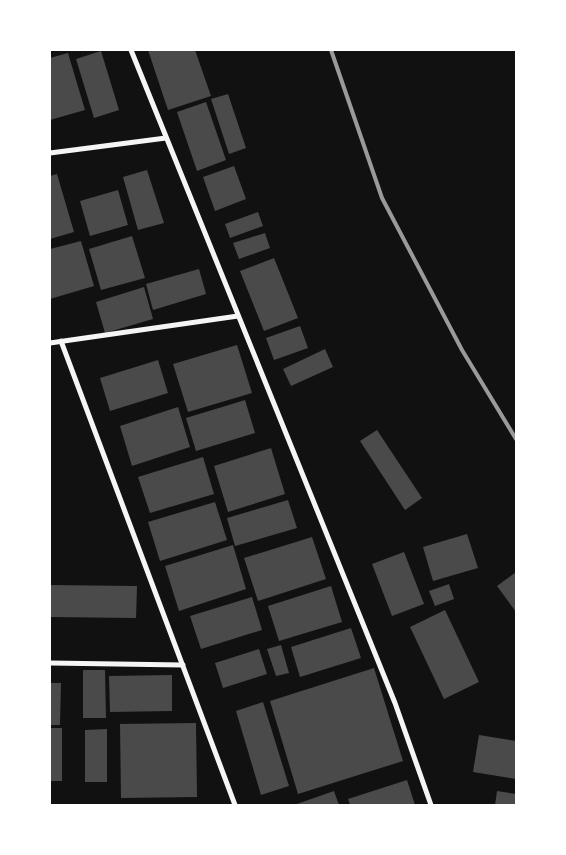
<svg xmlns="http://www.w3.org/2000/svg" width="566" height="855" font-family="'Golos Text',sans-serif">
<rect width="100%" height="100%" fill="#111"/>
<!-- building -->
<g fill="#4a4a4a">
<polygon points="148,50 195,50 211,96 168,110"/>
<polygon points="101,51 119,110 94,118 76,59"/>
<polygon points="68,53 85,110 50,120 50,58"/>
<polygon points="228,94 246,148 229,154 211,99"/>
<polygon points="206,102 226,160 197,171 177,112"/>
<polygon points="234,166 246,199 215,211 203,177"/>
<polygon points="147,170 164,223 138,230 123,177"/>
<polygon points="57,174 74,232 50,239 50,176"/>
<polygon points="118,190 128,225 90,236 80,201"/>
<polygon points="258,212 263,226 230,238 225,224"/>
<polygon points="265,233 270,248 239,259 233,243"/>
<polygon points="132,236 145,278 101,290 89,249"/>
<polygon points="81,241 94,286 50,299 50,249"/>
<polygon points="274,258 298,318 264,331 240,271"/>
<polygon points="199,269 206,294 153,310 146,284"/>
<polygon points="144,287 153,319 105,333 96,302"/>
<polygon points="300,326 308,348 274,360 266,338"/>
<polygon points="237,345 252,393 188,412 173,364"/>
<polygon points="325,349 333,367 291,386 283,369"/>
<polygon points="158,360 168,393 110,411 100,378"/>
<polygon points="245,400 255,433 196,451 186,418"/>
<polygon points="178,407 190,447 132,466 120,426"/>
<polygon points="377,430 422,498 405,510 360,441"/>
<polygon points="271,448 285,494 228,512 214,466"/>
<polygon points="203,457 214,494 150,513 138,477"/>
<polygon points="288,500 297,528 235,546 227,518"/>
<polygon points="215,502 227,540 160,561 148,522"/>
<polygon points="467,534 478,568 433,581 423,547"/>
<polygon points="312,537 326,579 258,601 244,558"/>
<polygon points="233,545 246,589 179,611 165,566"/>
<polygon points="404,552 424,604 392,616 372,564"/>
<polygon points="516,572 516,612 497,586"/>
<polygon points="449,584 454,599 435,606 429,591"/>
<polygon points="50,585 137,586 136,618 50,617"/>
<polygon points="331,586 342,622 279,641 268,606"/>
<polygon points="252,597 262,630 201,649 190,616"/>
<polygon points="445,610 479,682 444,699 410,627"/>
<polygon points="351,628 361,658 300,677 291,647"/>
<polygon points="281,645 289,673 276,676 267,649"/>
<polygon points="259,649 267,674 223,688 215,663"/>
<polygon points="374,668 403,761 298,794 270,701"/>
<polygon points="83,670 105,670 106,718 83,718"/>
<polygon points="172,675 172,711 110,712 109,676"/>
<polygon points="50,683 61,683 60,725 50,725"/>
<polygon points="263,702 289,786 261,795 236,711"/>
<polygon points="196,723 197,797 121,798 120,724"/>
<rect x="50" y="728" width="12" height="53"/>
<polygon points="107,729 107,782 85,782 85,730"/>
<polygon points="479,735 516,741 516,779 473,772"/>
<polygon points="407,780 415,805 350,805 348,799"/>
<polygon points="334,791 339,805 294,805"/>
<polygon points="497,791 516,794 516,805 495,805"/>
</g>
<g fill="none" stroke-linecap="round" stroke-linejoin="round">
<!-- minor -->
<g stroke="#f5f5f5" stroke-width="5">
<polyline points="131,50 395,703 431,805"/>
<polyline points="50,153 166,138"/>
<polyline points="61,341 235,805"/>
<polyline points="50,343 238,316"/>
<polyline points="50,663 183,665"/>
</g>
<!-- rail -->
<polyline stroke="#9a9a9a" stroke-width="4" points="331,50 382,198 462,350 516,439"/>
</g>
<!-- border -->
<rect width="566" height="855" fill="none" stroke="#ffffff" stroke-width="102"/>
</svg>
